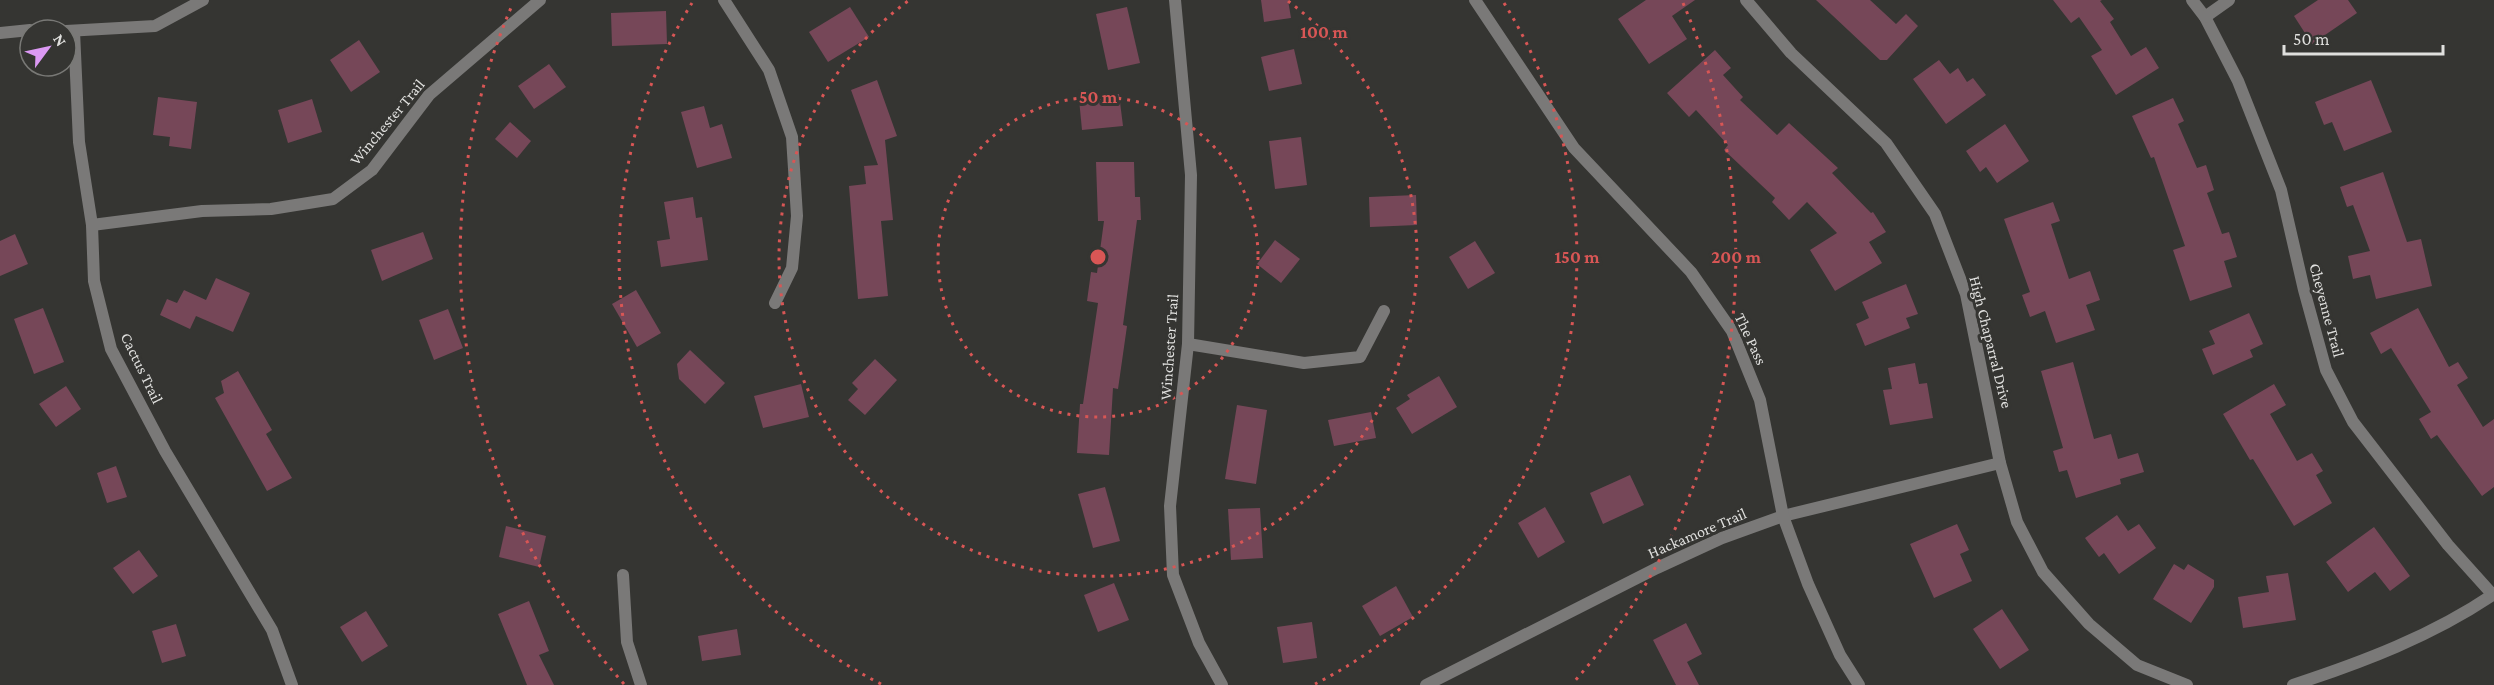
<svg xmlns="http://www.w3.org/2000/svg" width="2494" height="685" font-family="'Crimson Pro',serif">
<rect width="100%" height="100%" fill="#353532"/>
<!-- building -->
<g fill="#764758">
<polygon points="1261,0 1288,0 1291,18 1264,22"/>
<polygon points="1646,0 1695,0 1672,16 1687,39 1649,64 1618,19"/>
<polygon points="1816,0 1870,0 1896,24 1906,14 1918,26 1887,60 1880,60"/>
<polygon points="2053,0 2102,0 2100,1 2114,19 2110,22 2131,56 2146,47 2159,68 2116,95 2091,56 2102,50 2079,17 2071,23"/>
<polygon points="2318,0 2348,0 2357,13 2312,44 2294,16"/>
<polygon points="850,7 869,37 828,62 809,32"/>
<polygon points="1127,7 1140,63 1108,70 1096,14"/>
<polygon points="666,11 667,44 612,46 611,13"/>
<polygon points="359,40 380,72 351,92 330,60"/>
<polygon points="1294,49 1302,84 1269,91 1261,57"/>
<polygon points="1715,50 1731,68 1723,75 1743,97 1740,100 1777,135 1789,123 1838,168 1832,173 1871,213 1873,212 1886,232 1869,242 1882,263 1835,291 1810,250 1837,233 1807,202 1789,220 1772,202 1775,198 1724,150 1728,145 1696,110 1689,117 1667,93"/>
<polygon points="1939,60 1950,74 1958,68 1967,82 1973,78 1986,95 1946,124 1913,79"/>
<polygon points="549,64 566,87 534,109 518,86"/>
<polygon points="877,80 897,136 885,140 893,220 881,221 888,296 858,299 849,186 866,184 864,166 878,165 851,90"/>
<polygon points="2371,80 2392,132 2344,151 2332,122 2324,125 2315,102"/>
<polygon points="1119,94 1123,126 1082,130 1079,99"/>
<polygon points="158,97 197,102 191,149 169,146 170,137 153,135"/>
<polygon points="2173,98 2184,121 2178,124 2197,168 2206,165 2214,190 2207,193 2222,234 2229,232 2237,257 2224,261 2232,287 2190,301 2173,250 2185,246 2154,157 2151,158 2132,116"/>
<polygon points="312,99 322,132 288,143 278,110"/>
<polygon points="704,106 710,128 722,124 732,158 697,168 681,112"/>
<polygon points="510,122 531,141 517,158 495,139"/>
<polygon points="2005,124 2029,161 1997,183 1986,167 1980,172 1966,151"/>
<polygon points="1301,137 1307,185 1275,189 1269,141"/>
<polygon points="1096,162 1134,162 1135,197 1140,197 1141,220 1137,220 1123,325 1127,326 1118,389 1113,388 1109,455 1077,453 1080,404 1083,404 1098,303 1087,301 1091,272 1097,273 1104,221 1098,221"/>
<polygon points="2383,172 2407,242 2421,239 2432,286 2376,299 2370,275 2353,279 2348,256 2370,251 2353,205 2347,207 2340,187"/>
<polygon points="1416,195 1417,225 1370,227 1369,197"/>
<polygon points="693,197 696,218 702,217 708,260 661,267 657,241 670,239 664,202"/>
<polygon points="2053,202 2060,221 2051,224 2069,279 2090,271 2100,300 2086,305 2095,330 2056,343 2045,311 2030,317 2022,295 2030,292 2004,219"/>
<polygon points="423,232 433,259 382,281 371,250"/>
<polygon points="15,234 28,264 0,276 0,241"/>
<polygon points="1275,240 1300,259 1281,283 1257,264"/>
<polygon points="1475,241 1495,273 1468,289 1449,257"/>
<polygon points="216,278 250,293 233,332 196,316 190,329 160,315 167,299 177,303 184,290 206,300"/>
<polygon points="1906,284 1918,314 1906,318 1910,328 1865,346 1856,324 1869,318 1862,302"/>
<polygon points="636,290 661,333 637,347 612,304"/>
<polygon points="43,308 64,362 34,374 14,319"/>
<polygon points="2418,308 2449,367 2458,362 2468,378 2457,385 2483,427 2494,419 2494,487 2482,496 2437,435 2431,439 2419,419 2431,412 2391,348 2381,354 2370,333"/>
<polygon points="448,309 463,348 434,360 419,320"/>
<polygon points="2249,313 2263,344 2250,350 2253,357 2213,375 2202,349 2215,344 2209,331"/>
<polygon points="690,350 725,383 705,404 679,379 677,364"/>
<polygon points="875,359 897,380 865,415 848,400 858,389 852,383"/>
<polygon points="2073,362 2094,439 2111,434 2118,459 2138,453 2144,472 2120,479 2121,484 2076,498 2067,470 2059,472 2053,451 2063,448 2041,371"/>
<polygon points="1915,363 1919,384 1927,383 1933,418 1890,425 1883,390 1892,389 1888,368"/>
<polygon points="238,371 272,430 266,434 292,478 267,491 215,398 224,393 221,381"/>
<polygon points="1439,376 1457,407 1412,434 1396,408 1410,399 1407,395"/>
<polygon points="801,384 809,417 763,428 754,396"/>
<polygon points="2274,384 2286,405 2270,414 2297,461 2312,453 2323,471 2316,475 2332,503 2294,526 2253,459 2250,460 2223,414"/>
<polygon points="66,386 81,409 56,427 39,404"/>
<polygon points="1237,405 1267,410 1256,484 1225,479"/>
<polygon points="1371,412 1376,438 1334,446 1328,420"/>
<polygon points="116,466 127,497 107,503 97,473"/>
<polygon points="1630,475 1644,505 1603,524 1590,493"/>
<polygon points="1105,487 1120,541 1093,548 1078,494"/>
<polygon points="1545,507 1565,542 1538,558 1518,523"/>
<polygon points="1260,508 1263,558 1231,560 1228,509"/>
<polygon points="2117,515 2128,531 2139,524 2156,548 2119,574 2104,553 2099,557 2085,538"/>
<polygon points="1957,524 1969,550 1960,554 1972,581 1934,598 1910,544"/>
<polygon points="506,526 546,536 539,567 499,557"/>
<polygon points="2374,527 2410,576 2390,591 2375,572 2348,592 2326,562"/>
<polygon points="139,550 158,576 133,594 113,568"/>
<polygon points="2174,564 2184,570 2188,564 2214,580 2214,587 2191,623 2153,599"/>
<polygon points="2288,573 2296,620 2243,628 2238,597 2269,592 2266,576"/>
<polygon points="1114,583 1129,620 1098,632 1084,595"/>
<polygon points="1396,586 1413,617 1380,636 1362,606"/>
<polygon points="529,601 549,651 539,655 554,685 527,685 498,614"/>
<polygon points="2002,609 2029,650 2000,669 1973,629"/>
<polygon points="366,611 388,646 362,662 340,627"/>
<polygon points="1312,622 1317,658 1283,663 1277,627"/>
<polygon points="1686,623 1702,654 1687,662 1699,685 1676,685 1653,640"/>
<polygon points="176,624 186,656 162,663 152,631"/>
<polygon points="737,629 741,655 702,661 698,636"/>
</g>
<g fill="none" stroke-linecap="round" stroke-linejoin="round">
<!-- minor -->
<g stroke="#7a7978" stroke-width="12">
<polyline points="724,0 769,70 792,137 797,216 792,268 775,303"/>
<polyline points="1175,0 1191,175 1188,344 1170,506 1173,575 1199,643 1222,685"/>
<polyline points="1746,0 1791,53 1886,143 1935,214 1966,294 2000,463 2017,522 2043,572 2089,624 2137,665 2187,685"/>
<polyline points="2192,0 2205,17 2238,81 2281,190 2304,290 2326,370 2353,422 2448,545 2493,595"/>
<polyline points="2205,17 2229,0"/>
<polyline points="74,31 79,142 92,225 94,281 111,349 165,451 272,630 292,685"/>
<polyline points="92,225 202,211 271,209 333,199 372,170 429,95 540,0"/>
<polyline points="1188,344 1304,363 1360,357 1384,311"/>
<polyline points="623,575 627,642 641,685"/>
<polyline points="1426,685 1657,568 1722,538 1783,516 2000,463"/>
<path d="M2293 685C2363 662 2432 636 2494 594"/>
</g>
<!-- tertiary -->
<g stroke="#7a7978" stroke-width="12">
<polyline points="1475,0 1574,148 1691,272 1732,331 1760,400 1783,516 1808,584 1840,655 1859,685"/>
<polyline points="66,31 155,26 203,0"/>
<polyline points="0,33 30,30"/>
</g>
</g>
<!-- distance rings -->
<g fill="none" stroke="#d85655" stroke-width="3" stroke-dasharray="3 6">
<circle cx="1098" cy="257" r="160"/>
<path d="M1288 1A319 319 0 1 1 908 1"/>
<path d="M881 684A479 479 0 0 1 692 3M1504 3A479 479 0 0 1 1315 684"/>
<path d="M624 684A638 638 0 0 1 513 3M1683 3A638 638 0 0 1 1572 684"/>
</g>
<g text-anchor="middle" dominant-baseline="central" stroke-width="6" stroke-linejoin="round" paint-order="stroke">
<!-- street labels -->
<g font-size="16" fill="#dfdfdd" stroke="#353532">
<text transform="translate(387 122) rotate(-50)">Winchester Trail</text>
<text transform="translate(2327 310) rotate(75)">Cheyenne Trail</text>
<text transform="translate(1751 339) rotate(65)">The Pass</text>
<text transform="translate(1991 342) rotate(76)">High Chaparral Drive</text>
<text transform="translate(1169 347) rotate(-86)">Winchester Trail</text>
<text transform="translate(142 368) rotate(64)">Cactus Trail</text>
<text transform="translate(1697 533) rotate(-23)">Hackamore Trail</text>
</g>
</g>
<circle cx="1098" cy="257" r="9" fill="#d85655" stroke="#353532" stroke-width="3"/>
<g font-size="18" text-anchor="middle" font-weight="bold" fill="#d85655" stroke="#353532" stroke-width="6" stroke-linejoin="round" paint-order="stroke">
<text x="1324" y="38">100 m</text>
<text x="1098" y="103">50 m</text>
<text x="1577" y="263">150 m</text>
<text x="1736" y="263">200 m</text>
</g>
<!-- north arrow -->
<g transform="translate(48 48) rotate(57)"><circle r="28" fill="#353532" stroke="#797976" stroke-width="1.5"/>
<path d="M0-4.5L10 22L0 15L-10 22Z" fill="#dc99f4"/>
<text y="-9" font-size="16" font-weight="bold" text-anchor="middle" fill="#dfdfdd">N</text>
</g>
<!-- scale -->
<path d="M2284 45v9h159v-9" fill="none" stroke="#dfdfdd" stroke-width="3"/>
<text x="2293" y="45" font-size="18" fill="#dfdfdd" stroke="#353532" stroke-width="4.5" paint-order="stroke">50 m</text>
</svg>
